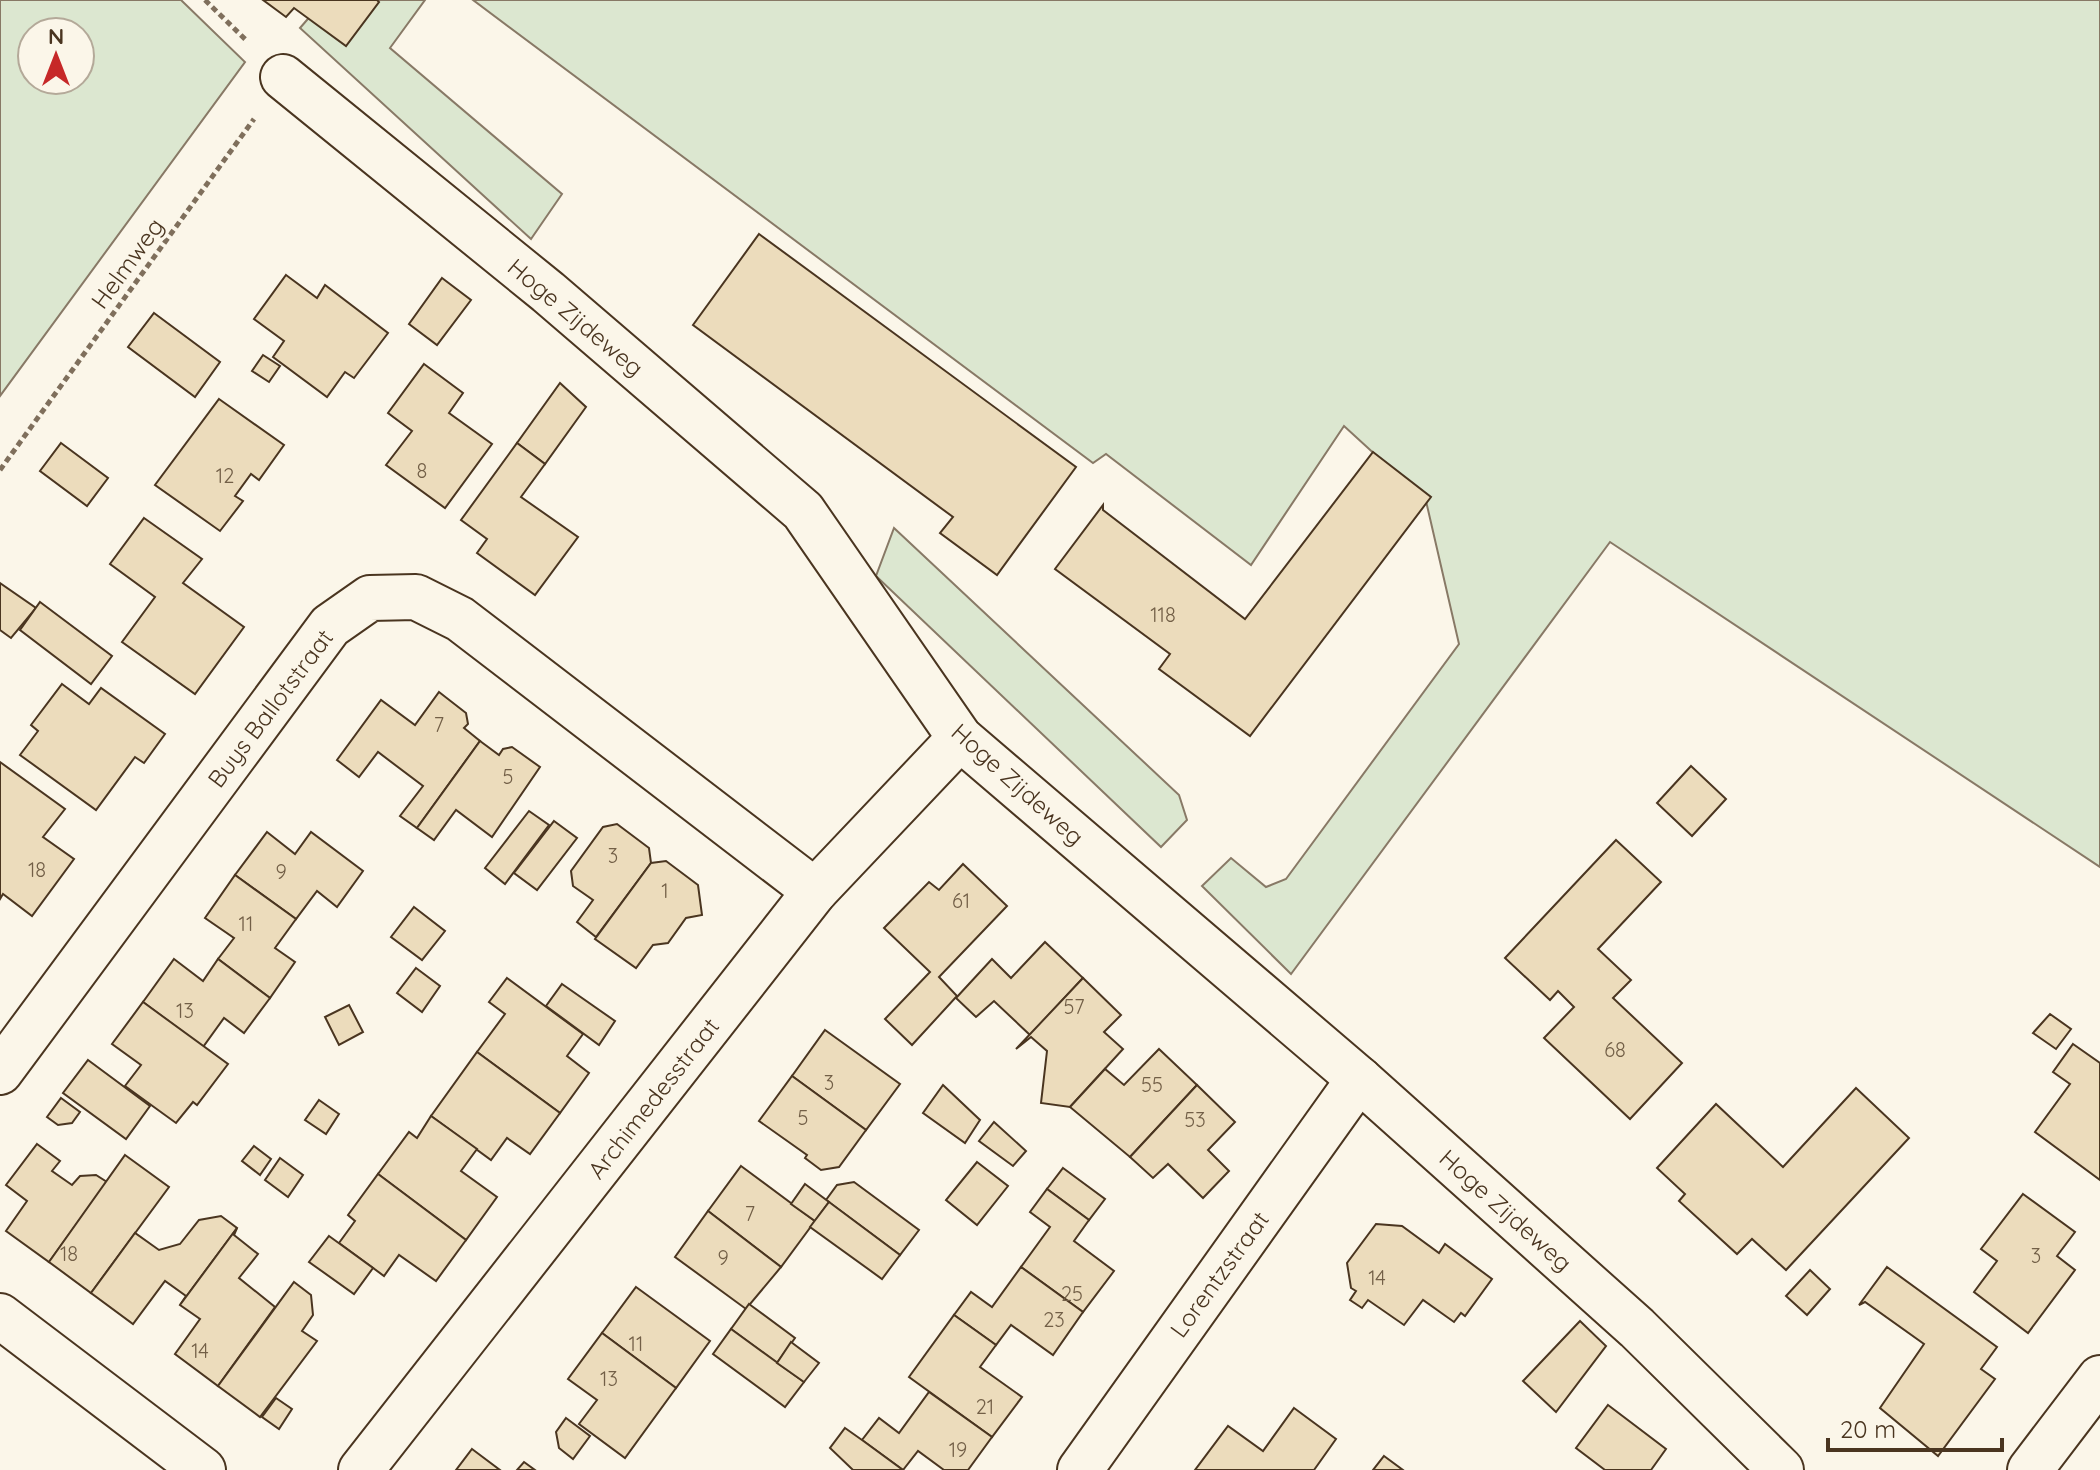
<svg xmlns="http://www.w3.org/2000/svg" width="2100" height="1470" font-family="Quicksand,sans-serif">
<rect width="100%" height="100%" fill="#fbf6e9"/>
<!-- green -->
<g fill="#dce7d0" stroke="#887966" stroke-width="2" fill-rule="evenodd">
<path d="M0 0H181L245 62 0 396ZM32 32H80V80H32Z"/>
<polygon points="339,0 425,0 390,48 562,194 531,239 300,28 320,5"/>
<polygon points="473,0 2100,0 2100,867 1610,542 1291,974 1202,886 1231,858 1266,887 1286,879 1459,644 1426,501 1344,426 1251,565 1106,454 1093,463"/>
<polygon points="894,528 1179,795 1187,820 1161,847 876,576"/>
</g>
<!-- building -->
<g fill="#ecdcbc" stroke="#4a3520" stroke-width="2">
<polygon points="263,0 377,0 379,2 346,46 294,8 286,17"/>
<polygon points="759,234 1076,467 997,575 940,533 953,517 693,325"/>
<polygon points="286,275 317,298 325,285 388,333 354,378 345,372 327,397 273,357 284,341 254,319"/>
<polygon points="442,278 471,300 437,345 409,324"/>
<polygon points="154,313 220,362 195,397 128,347"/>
<polygon points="263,355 280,366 269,382 252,371"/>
<polygon points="424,364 463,393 449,413 492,444 445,508 386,465 412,431 388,413"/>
<polygon points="560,383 586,407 545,464 517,443"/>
<polygon points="219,399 284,445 259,480 251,474 235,496 243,501 220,531 155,485"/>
<polygon points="61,443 108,478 87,506 40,471"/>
<polygon points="517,443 545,464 521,497 578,537 535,595 477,553 487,539 461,520"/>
<polygon points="1373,452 1431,497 1250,736 1159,669 1170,654 1055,569 1103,505 1103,510 1245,619"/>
<polygon points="144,518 202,559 183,583 244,627 195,694 122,642 155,597 110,564"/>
<polygon points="0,583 36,608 11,638 0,630"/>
<polygon points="40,602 112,656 91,684 20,630"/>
<polygon points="62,684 89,704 101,688 165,734 144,763 135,757 96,810 20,755 38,731 31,725"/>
<polygon points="439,692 466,713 468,724 464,728 480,741 417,828 400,816 423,786 378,752 359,777 337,760 381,700 415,725"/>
<polygon points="480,741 499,755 503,749 512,747 540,767 492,837 456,810 434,840 417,828"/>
<polygon points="0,762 65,809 43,837 74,859 32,916 3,894 0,899"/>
<polygon points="1691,766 1726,799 1692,836 1657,803"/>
<polygon points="529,811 549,825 505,884 485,868"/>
<polygon points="554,821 577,838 537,890 514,873"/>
<polygon points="617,824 649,848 651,863 596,937 577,922 593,900 573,886 571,871 603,827"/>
<polygon points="267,832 295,854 311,832 363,871 337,907 317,891 296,919 235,875"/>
<polygon points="1616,840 1661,882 1598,949 1631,980 1613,998 1682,1063 1630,1119 1544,1038 1574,1007 1558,991 1550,1000 1505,958"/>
<polygon points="666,861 698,885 702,915 686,918 668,943 653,945 636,968 595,939 651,863"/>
<polygon points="963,864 1007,906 939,977 957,996 912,1045 885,1019 930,972 884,928 929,882 939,890"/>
<polygon points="235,875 296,919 275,948 295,962 270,998 218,959 234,938 205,918"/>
<polygon points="414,907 445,931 422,960 391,937"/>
<polygon points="1045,942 1083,978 1030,1035 994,1001 976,1017 956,998 992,959 1011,978"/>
<polygon points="174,959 203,981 218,959 270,998 244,1033 224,1018 203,1047 143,1002"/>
<polygon points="416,968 440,986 422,1012 397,993"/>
<polygon points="507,978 583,1034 567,1056 589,1073 560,1113 477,1052 505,1014 489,1002"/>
<polygon points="1083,978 1121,1015 1104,1032 1123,1049 1070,1107 1041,1103 1047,1051 1031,1037 1016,1049"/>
<polygon points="562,984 615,1021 599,1045 546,1006"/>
<polygon points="143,1002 228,1064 197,1105 193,1102 176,1123 125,1086 141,1065 112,1044"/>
<polygon points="349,1005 363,1032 339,1045 325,1017"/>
<polygon points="2050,1014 2071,1029 2056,1049 2033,1033"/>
<polygon points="825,1030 900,1084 866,1130 792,1076"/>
<polygon points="2073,1044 2100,1063 2100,1180 2035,1132 2070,1084 2053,1072"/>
<polygon points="1159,1049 1197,1085 1130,1157 1070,1107 1105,1069 1124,1085"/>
<polygon points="477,1052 560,1113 530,1154 507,1138 491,1160 431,1116"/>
<polygon points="88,1060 150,1106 126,1139 63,1093"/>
<polygon points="792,1076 866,1130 839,1167 821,1170 805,1158 807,1155 759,1121"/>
<polygon points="943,1085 980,1120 965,1143 923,1113"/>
<polygon points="1197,1085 1235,1122 1208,1150 1229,1171 1203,1198 1168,1164 1153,1178 1130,1157"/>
<polygon points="1856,1088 1909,1138 1786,1270 1752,1239 1737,1254 1679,1201 1685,1194 1657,1168 1716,1104 1783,1167"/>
<polygon points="61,1098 80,1112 72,1123 58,1125 47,1117"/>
<polygon points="319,1100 339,1114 326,1134 305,1120"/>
<polygon points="431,1116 477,1149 461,1171 497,1197 466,1240 378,1174 409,1132 417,1138"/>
<polygon points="994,1122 1026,1151 1013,1166 979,1141"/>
<polygon points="37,1144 60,1161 52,1171 72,1185 80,1176 96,1175 107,1182 49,1262 6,1231 27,1201 6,1185"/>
<polygon points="254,1146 271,1159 260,1175 242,1161"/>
<polygon points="125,1155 169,1187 91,1293 49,1262"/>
<polygon points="280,1158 303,1175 288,1197 265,1180"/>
<polygon points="977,1162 1008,1186 977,1225 946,1200"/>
<polygon points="741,1166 815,1221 781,1267 708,1211"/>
<polygon points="1063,1168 1105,1199 1089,1220 1047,1189"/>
<polygon points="378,1174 466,1240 436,1281 399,1255 384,1276 339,1243 355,1221 348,1215"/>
<polygon points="854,1182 919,1230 900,1255 826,1200 837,1185"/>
<polygon points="805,1184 829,1202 815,1221 791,1204"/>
<polygon points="1047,1189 1089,1220 1074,1241 1114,1271 1083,1312 1021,1267 1050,1227 1030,1212"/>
<polygon points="2023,1194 2075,1232 2057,1256 2075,1270 2028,1333 1974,1292 1997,1261 1981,1249"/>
<polygon points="829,1202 900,1255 882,1279 810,1227"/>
<polygon points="708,1211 781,1267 746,1309 675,1257"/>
<polygon points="221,1216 237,1228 180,1305 186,1296 165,1281 133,1324 91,1293 135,1233 159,1250 180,1244 199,1220"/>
<polygon points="1376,1224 1402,1226 1439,1253 1445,1244 1492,1279 1465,1316 1461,1313 1454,1322 1423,1300 1404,1325 1368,1300 1362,1308 1350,1300 1356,1291 1351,1288 1347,1263"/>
<polygon points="237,1228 234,1235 258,1254 239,1278 275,1307 218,1386 175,1354 200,1319 180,1305"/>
<polygon points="329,1236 373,1268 354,1294 309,1262"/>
<polygon points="1021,1267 1083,1312 1053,1355 1011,1325 996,1345 954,1315 971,1292 992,1307"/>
<polygon points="1887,1267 1997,1347 1981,1369 1995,1379 1938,1456 1880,1408 1924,1344 1865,1302 1859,1305"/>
<polygon points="1810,1270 1830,1289 1807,1315 1786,1296"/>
<polygon points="294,1282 311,1295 313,1315 302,1331 317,1341 260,1417 218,1386"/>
<polygon points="636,1287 710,1341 676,1388 602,1333"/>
<polygon points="749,1304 795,1338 777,1363 731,1329"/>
<polygon points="954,1315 996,1345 980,1367 1022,1397 992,1437 909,1377"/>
<polygon points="1580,1321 1606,1346 1556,1412 1523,1381"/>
<polygon points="731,1329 804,1382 785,1407 713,1354"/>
<polygon points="602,1333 676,1388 625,1458 579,1424 597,1400 568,1379"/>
<polygon points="791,1342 819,1363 804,1382 777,1363"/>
<polygon points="929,1392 992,1437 968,1470 944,1470 918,1451 903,1470 862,1440 879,1418 899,1433"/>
<polygon points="276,1398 292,1409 279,1429 262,1417"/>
<polygon points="1608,1405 1666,1449 1651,1470 1605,1470 1576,1448"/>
<polygon points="1294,1408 1336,1439 1314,1470 1195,1470 1228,1426 1263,1451"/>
<polygon points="566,1418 590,1436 573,1459 559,1448 556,1432"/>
<polygon points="845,1428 862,1440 903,1470 853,1470 830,1448"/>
<polygon points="472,1449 500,1470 456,1470"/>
<polygon points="1384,1456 1403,1470 1373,1470"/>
<polygon points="524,1462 535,1470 517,1470"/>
</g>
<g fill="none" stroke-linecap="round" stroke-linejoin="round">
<defs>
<g id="street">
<polyline points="283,77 548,292 803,511 960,738 1359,1079 1637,1328 1781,1470"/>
<polyline points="0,1072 330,626 370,598 416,597 460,619 815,891"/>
<polyline points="0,1316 203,1470"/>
<polyline points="361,1470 815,891 960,738"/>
<polyline points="1080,1470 1359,1079"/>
<polyline points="2030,1470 2100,1378"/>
</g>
</defs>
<!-- street casing -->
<use href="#street" stroke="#4a3520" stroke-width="48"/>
<!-- path -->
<g stroke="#7f6f5c" stroke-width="5" stroke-dasharray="6 4" stroke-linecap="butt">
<polyline points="205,0 247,41"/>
<polyline points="0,470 254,119"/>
</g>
<!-- street -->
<use href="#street" stroke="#fbf6e9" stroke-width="44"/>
</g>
<g text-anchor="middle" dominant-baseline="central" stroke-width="6" stroke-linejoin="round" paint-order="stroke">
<!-- number labels -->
<g font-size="20" fill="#725f47">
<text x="422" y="470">8</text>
<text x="225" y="475">12</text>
<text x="1163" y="614">118</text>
<text x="439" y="724">7</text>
<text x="508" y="776">5</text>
<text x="613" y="855">3</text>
<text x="37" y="869">18</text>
<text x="281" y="871">9</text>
<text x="665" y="890">1</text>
<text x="961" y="900">61</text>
<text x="246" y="923">11</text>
<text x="1074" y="1006">57</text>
<text x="185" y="1010">13</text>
<text x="1615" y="1049">68</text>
<text x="829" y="1082">3</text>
<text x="1152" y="1084">55</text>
<text x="803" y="1117">5</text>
<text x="1195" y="1119">53</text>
<text x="750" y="1213">7</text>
<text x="69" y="1253">18</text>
<text x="2036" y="1255">3</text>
<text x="723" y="1257">9</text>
<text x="1377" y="1277">14</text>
<text x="1072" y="1293">25</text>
<text x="1054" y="1319">23</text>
<text x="636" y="1343">11</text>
<text x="200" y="1350">14</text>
<text x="609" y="1378">13</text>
<text x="985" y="1406">21</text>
<text x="958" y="1449">19</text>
</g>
<!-- street labels -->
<g font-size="24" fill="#4a3520" stroke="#fbf6e9">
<text transform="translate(127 263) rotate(-54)">Helmweg</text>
<text transform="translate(576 317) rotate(40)">Hoge Zijdeweg</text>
<text transform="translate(270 708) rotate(-53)">Buys Ballotstraat</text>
<text transform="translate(1018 784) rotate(42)">Hoge Zijdeweg</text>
<text transform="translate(653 1098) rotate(-52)">Archimedesstraat</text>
<text transform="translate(1506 1210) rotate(42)">Hoge Zijdeweg</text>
<text transform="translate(1219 1274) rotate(-54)">Lorentzstraat</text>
</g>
</g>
<!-- north arrow -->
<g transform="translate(56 56)"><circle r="38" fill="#fbf6e9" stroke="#b4a999" stroke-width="2"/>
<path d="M0-6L14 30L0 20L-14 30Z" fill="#c62828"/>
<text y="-12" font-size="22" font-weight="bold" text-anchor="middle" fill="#4a3520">N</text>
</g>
<!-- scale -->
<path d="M1828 1438v12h174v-12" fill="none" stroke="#4a3520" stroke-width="4"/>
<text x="1840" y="1438" font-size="24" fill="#4a3520" stroke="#fbf6e9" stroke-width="6" paint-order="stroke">20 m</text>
</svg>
